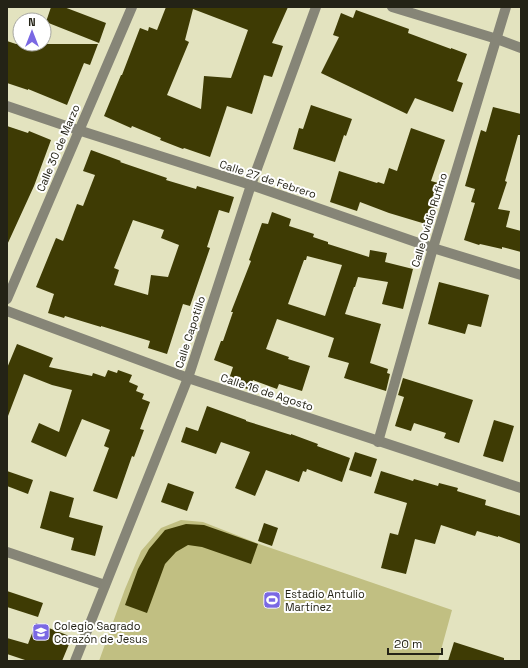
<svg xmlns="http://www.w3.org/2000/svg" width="528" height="668" font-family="'Space Grotesk',sans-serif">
<rect width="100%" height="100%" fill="#e3e3bf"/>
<!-- green -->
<polygon fill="#c1bf82" points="181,520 203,522 262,545 452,610 438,661 99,661 125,589 141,551 161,528"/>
<!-- building -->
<g fill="#3e3b04" fill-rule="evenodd">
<polygon points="51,7 64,7 106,23 99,43 46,22"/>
<path d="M166 7H288L272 43 283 46 272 77 264 75 252 114 227 106 210 157 184 148 183 149 160 140 161 138 132 126 131 128 104 116 121 75H122L140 28 148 31 149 27 157 30ZM193 9 248 30 231 78 204 76 201 109 167 95 189 42 185 40Z"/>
<polygon points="356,10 409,29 408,33 451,49 451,48 467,54 457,81 463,83 453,112 415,98 407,114 321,73 339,37 333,35 341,13 353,18"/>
<polygon points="7,41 16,44 98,44 90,65 84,63 67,105 28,89 28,90 7,83"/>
<polygon points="311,105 352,119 346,136 344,135 335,162 293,149 299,128 303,129"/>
<polygon points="493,107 521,114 521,135 518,135 505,181 507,182 498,209 510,211 506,227 521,231 521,252 502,247 502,249 480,244 479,245 464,240 475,203 471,202 475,189 465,186 481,130 486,132"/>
<polygon points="7,126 28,133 29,131 51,140 34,186 7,245"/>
<polygon points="411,128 445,140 431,181 442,184 429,225 389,213 360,202 357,211 330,202 339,171 377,183 378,182 384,184 389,168 397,171"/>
<path d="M91 150 121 161 120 162 167 178 166 180 196 189 197 186 234 197 229 213 219 210 207 247 210 248 190 306 183 304 167 354 148 348 150 341 101 326V327L65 316 64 318 48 313 54 294 36 287 56 238 63 241 77 204 83 206 95 175 83 171ZM133 220 164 230 161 238 179 245 168 277 151 275 148 295 114 285 119 270 114 268Z"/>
<path d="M272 212 291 219 289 226 314 234 313 237 328 242V244L369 257 370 250 387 253 385 262 413 269 403 309 382 304 388 282 358 277 355 287H354L345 314 381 324 370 363 388 369 387 373 390 374 386 391 344 378 349 363 328 357 334 338 277 319 266 349 289 357 288 359 310 366 302 391 279 384 277 389 253 380 250 390 228 382 233 367 214 360 221 341H223L233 312H231L251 261 249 260 262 223 268 224ZM307 256 342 265 325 316 288 304 304 260H306Z"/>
<polygon points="439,282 489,295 481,327 468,324 465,334 428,324"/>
<polygon points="17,344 53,358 49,367 92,376 93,373 105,377 108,370 117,373 118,370 132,375 129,382 138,386 136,391 144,394 142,399 150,402 140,429 144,430 134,457 132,456 117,499 93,491 109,448 104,446 110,430 82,419 66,457 31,442 39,423 59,432 72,390 52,385 24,374 8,416 7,416 7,368"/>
<polygon points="403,378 473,400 459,443 444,438 446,433 414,423 411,431 395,426 404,397 398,395"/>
<polygon points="207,406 246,420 246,421 291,435 291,434 318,444 317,446 350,458 342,482 307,469 306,472 303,471 299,482 266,470 255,496 235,488 250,452 221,442 216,454 181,442 186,427 198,431"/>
<polygon points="494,420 514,426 503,462 483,456"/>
<polygon points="355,452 377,459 371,477 349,470"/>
<polygon points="7,471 33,480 28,494 7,486"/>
<polygon points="381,471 413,481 414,479 438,486 439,483 458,488 457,491 486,500 485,505 521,516 521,544 498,536 498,537 477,531 475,536 441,525 435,544 415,539 406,574 381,568 390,533 398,535 407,503 374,493"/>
<polygon points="168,483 194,492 187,511 161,502"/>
<polygon points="50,491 74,498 69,517 103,526 95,556 71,550 74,538 40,528"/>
<polygon points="264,523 278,528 272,546 258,541"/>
<polygon points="186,524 204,525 258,544 251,564 202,547 188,545 176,552 165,564 147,613 125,605 138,569 149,549 165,530"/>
<polygon points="7,591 43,603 38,617 7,607"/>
<polygon points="36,623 72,637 62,661 28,661 7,654 7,638 28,644"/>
<polygon points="454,642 504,658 504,661 448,661"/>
</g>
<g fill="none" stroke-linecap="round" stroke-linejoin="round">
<!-- minor -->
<g stroke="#868577" stroke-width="10">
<polyline points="392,7 497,39 521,48"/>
<polyline points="7,106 78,130 251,185 433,248 521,275"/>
<polyline points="7,299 132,7"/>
<polyline points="7,311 188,378 521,488"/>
<polyline points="378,442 433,248 506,7"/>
<polyline points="7,552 105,585"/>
<polyline points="75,661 188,378 251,185 316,7"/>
</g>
</g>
<!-- icons -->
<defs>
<symbol id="stadium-square" viewBox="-11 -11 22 22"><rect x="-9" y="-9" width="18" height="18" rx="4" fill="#7a68e3" stroke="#fff"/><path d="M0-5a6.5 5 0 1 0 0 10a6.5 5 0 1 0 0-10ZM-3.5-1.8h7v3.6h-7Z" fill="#fff"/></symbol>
<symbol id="university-square" viewBox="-11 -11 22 22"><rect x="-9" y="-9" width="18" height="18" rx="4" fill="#7a68e3" stroke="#fff"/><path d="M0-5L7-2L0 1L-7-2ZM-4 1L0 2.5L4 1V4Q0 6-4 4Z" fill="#fff"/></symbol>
</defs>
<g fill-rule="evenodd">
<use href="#stadium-square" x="262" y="590" width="20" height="20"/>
<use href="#university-square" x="31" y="622" width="20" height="20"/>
</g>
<g text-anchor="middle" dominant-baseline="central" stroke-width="4" stroke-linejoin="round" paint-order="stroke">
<!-- street labels -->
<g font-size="11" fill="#242316" stroke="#fff">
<text transform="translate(58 148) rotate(-67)">Calle 30 de Marzo</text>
<text transform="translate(268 179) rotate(18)">Calle 27 de Febrero</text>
<text transform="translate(429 220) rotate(-73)">Calle Ovidio Rufino</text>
<text transform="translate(190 332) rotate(-72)">Calle Capotillo</text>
<text transform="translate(267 392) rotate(18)">Calle 16 de Agosto</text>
</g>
<!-- poi labels -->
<g font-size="11" fill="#242316" stroke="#fff" text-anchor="start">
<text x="285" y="594">Estadio Antulio<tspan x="285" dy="13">Martínez</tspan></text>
<text x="54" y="626">Colegio Sagrado<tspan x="54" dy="13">Corazón de Jesus</tspan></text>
</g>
</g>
<!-- border -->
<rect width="528" height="668" fill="none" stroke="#242316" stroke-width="16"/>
<!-- north arrow -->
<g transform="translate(32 32)"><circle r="19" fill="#ffffff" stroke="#a7a7a2"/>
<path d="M0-3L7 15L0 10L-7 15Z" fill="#7a68e3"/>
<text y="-6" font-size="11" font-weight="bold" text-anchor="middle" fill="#242316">N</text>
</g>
<!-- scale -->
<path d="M388 648v6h54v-6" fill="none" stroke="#242316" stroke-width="2"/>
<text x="394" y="648" font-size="12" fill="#242316" stroke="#ffffff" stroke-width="3" paint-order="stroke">20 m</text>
</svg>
